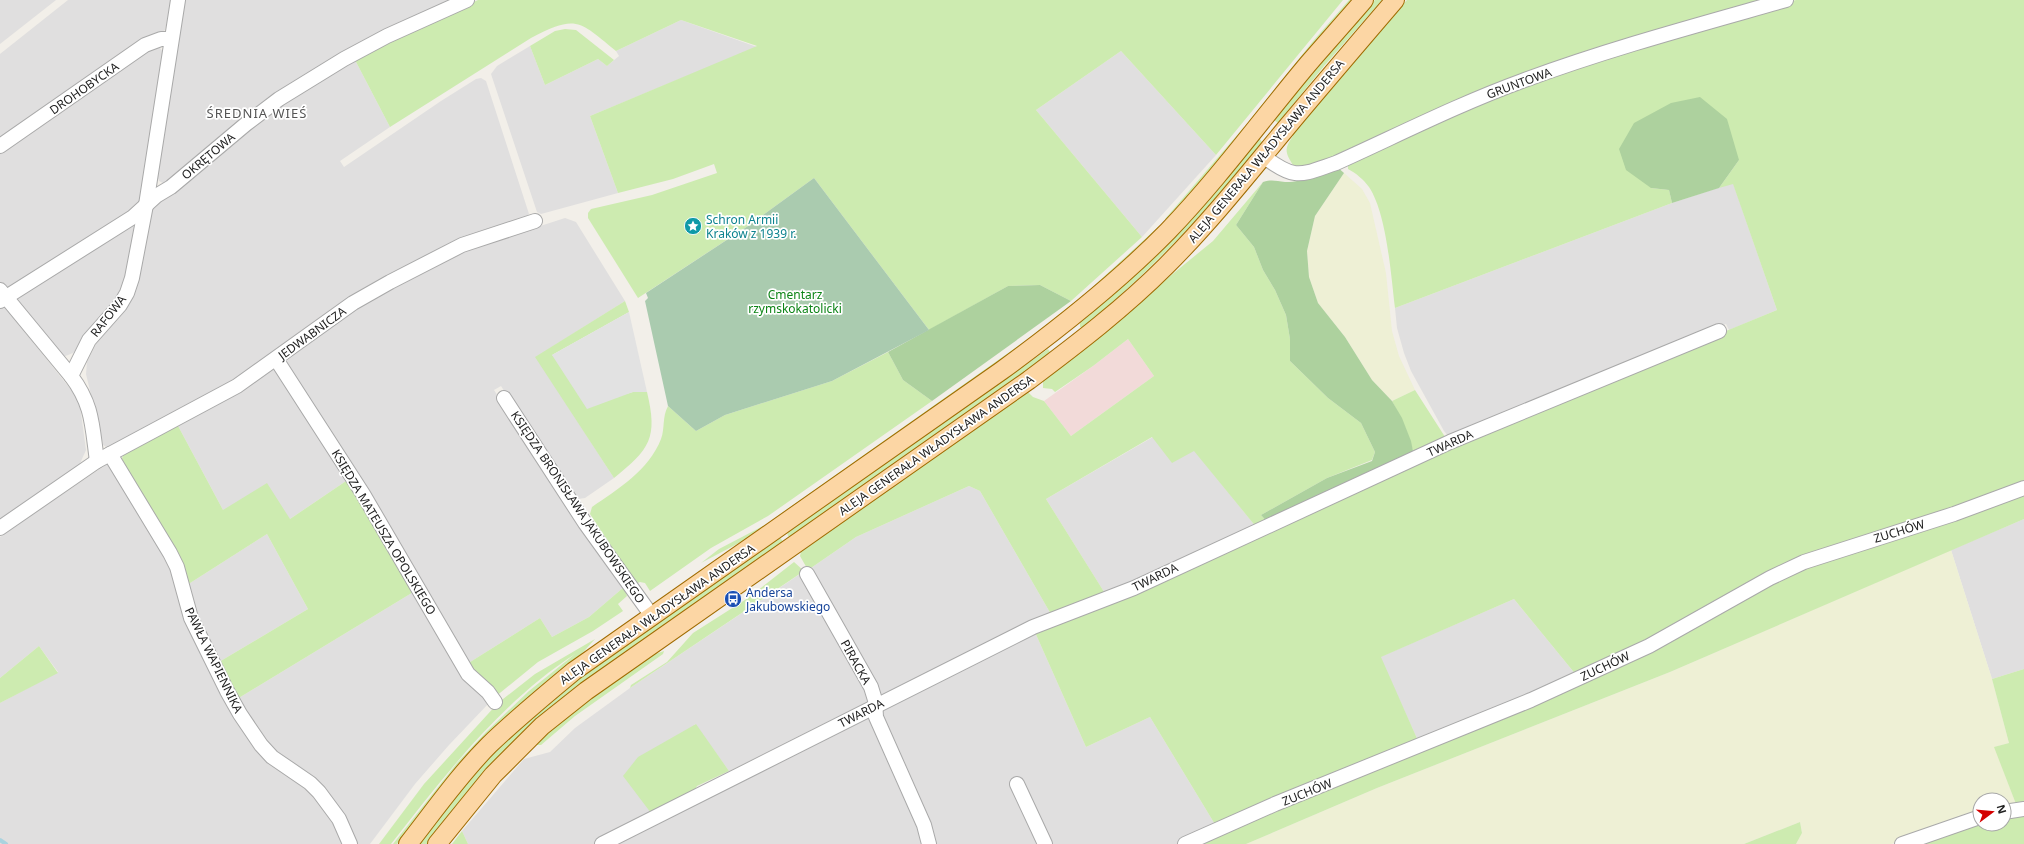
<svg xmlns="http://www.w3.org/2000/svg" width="2024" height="844" font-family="'Noto Sans',sans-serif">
<rect width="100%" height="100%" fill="#f2efe9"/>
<!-- residential -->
<g fill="#e0dfdf">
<polygon points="0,0 56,0 0,44"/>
<polygon points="68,0 173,0 165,30 0,142 0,54"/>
<polygon points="182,0 458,0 385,33 165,184 159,181 157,175"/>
<polygon points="681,20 757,47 590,116 618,193 541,214 537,212 491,74 497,66 530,46 545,85 598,59 607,66 619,56 616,51"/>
<polygon points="155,46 160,48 163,52 141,206 9,293 0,282 0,151"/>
<polygon points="1121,51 1216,155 1142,237 1036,110"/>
<polygon points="354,58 390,127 340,161 344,167 441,101 476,79 481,78 486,81 529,214 526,218 461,240 234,381 108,448 103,445 86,374 87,362 101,334 120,312 153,208 200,168 281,104"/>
<polygon points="1733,183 1777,310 1729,330 1726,324 1450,438 1444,431 1411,371 1404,353 1397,328 1395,308 1672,203"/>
<polygon points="565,218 576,222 625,301 536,357 614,478 585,498 578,499 570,496 501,386 494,390 587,535 624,587 589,617 552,637 540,618 467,664 287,366 286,359 333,323 375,297 466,250"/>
<polygon points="137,221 123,291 73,353 63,357 14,297"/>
<polygon points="0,305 4,306 76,396 80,406 86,450 78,468 0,520"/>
<polygon points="269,370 276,370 349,479 290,519 223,510 177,424"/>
<polygon points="1153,437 1194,450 1257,528 1106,595 1046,499"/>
<polygon points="107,464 111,464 166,554 222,693 317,796 346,844 0,844 0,703 58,672 39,646 0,678 0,537"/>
<polygon points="969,486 980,491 1052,616 885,697 880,695 808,570 856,537"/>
<polygon points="2024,519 2024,669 1992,679 1951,550"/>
<polygon points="267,534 308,609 219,662 196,616 187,585"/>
<polygon points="803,572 870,698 866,705 729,771 695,724 651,813 595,844 468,844 462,831 524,759 550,752 575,728 630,688"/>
<polygon points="415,591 471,687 484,694 490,702 449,745 415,784 370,844 354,844 349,830 270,749 237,699"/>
<polygon points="1514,599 1577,676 1419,743 1380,657"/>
<polygon points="1034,630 1086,747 1150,717 1216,826 1177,844 933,844 880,709"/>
<polygon points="868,716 871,719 925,844 609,844"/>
</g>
<!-- commercial -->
<polygon fill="#f2dad9" points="1128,339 1154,376 1071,436 1044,401 1093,366"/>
<!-- farmland -->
<g fill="#eef0d5">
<polygon points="1344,173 1362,189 1370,203 1386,273 1392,331 1399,356 1415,390 1392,401 1372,380 1345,337 1318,303 1309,277 1307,251 1315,216"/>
<polygon points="1951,550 1992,679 2009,743 1995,747 2016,804 2004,806 2004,800 1980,800 1980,813 1891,844 1796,844 1802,833 1800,822 1744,844 1246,844 1377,788 1670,672"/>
</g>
<!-- grass -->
<g fill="#cdebb0">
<path d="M478 0H1343L1216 155 1121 51 1036 110 1142 237 1071 301 1040 285 1008 286 929 330 814 178 748 226 638 298 588 218V213L591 209 652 195 717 173 714 164 673 179 618 193 590 116 757 46 681 20 616 51C579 21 577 14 531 38L390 127 354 58Z"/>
<polygon points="1349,0 1352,0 1316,41 1250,122 1249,121 1314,40"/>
<polygon points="1375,0 1382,0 1324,66 1278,123 1274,120 1347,30"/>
<path d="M1407 0H1775L1623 43 1336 159 1298 167 1293 165C1285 152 1284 149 1293 136L1292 135 1393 14Z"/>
<path d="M1796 0H2024V484L1950 511 1713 605 1577 676 1514 599 1381 657 1419 743 1216 826 1150 717 1086 747 1034 630 1180 568 1619 375 1777 310 1733 184 1719 188 1739 160 1651 188 1669 190 1672 203 1395 308C1391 276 1387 214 1369 187 1364 180 1356 173 1348 169V162L1479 101 1650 42Z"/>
<polygon points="565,29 576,30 614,60 607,66 598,59 545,85 530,46 555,31"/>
<polygon points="1244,127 1245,128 1216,165 1167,220 1165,219"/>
<path d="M1258 139H1260L1262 142C1207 213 1151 269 1084 328L1080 327V323L1132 278 1162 249Z"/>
<polygon points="1263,182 1236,225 1254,247 1263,270 1275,290 1286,315 1290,339 1290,361 1328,398 1361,423 1375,452 1372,460 1327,478 1261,515 1268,523 1257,528 1194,451 1172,463 1152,437 1046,499 1106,595 1052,616 980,491 969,486 856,537 808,570 800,556 801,552 1027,391 1033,397 1044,401 1071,436 1154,376 1128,339 1093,366 1055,392 1052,389 1043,388 1043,380 1213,241"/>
<polygon points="1158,227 1159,228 1110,275 1030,341 779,517 779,515 1028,339 1085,294"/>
<path d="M625 301 629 312 552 355 618 396 633 392H647C658 438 650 449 614 478L535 357Z"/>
<polygon points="1048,349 1050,352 1049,354 790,537 788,536 787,532"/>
<path d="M888 352 903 380 932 401 768 516 711 548 650 591 645 583 640 582 636 584 590 514 592 507C618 489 649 470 661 439 665 428 662 417 668 406L696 431 725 415 832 381Z"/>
<path d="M1415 390 1447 440 1414 456C1410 436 1402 419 1392 401Z"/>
<polygon points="177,424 223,510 267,483 290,519 349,479 415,591 237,699 219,662 308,609 267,534 187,585 122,459 123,454"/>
<polygon points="2024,492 2024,519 1670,672 1377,788 1246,844 1202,844 1209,841 1212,835 1370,770 1805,567"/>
<polygon points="765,525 767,525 754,535 701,563 719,549"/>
<polygon points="779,536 784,543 459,803 427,844 418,844 474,774 501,746 557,694"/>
<polygon points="794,562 804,571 630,688 631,685 667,662 693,633 748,598"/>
<polygon points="624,587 627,596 618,604 623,611 593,631 538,662 495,697 467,664 540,618 552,637 589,617"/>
<path d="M595 639 577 659 532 694 488 734 459 765 397 844H393L457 763 486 732 529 691 575 654C501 702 445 775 391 844H379L424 784 498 703 535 674Z"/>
<polygon points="39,646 58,673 0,703 0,678"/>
<polygon points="664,651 663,654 575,716 541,745 537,745 535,744 570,713 653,653 655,654"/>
<polygon points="2024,669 2024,804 2016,804 1994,747 2009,743 1992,679"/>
<polygon points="696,724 729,771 697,786 693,793 651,813 623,776 638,757"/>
<polygon points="2024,815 2024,844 1918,844 1980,824 2004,824 2004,817"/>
<polygon points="1800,822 1802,833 1796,844 1744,844"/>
<polygon points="462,831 468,844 452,844"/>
</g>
<!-- forest -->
<g fill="#add19e">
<polygon points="1700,97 1727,119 1739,160 1719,188 1672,203 1669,190 1651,188 1626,170 1619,149 1634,123 1671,103"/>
<path d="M1336 166 1344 173 1315 216 1307 251 1309 277 1318 303 1345 337 1372 380 1392 401 1402 418 1411 441 1414 456 1268 523 1261 515 1327 478 1372 461 1375 452 1361 423 1328 398 1290 361V339L1286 315 1275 290 1263 270 1254 247 1236 225 1263 182C1272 179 1276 181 1285 182 1299 183 1324 173 1336 166Z"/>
<polygon points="1040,285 1071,301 932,401 903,380 888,352 1008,286"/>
</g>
<!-- cemetery -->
<polygon fill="#aacbaf" points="814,178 929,330 832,381 725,415 696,431 668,406 645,301 648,298 646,293 748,226"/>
<!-- parking -->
<polygon fill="#e2e2e2" points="629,312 647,392 633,392 587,409 552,355"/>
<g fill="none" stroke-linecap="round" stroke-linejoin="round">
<!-- stream -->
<polyline stroke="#aad3df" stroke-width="4" points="0,840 6,844"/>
<defs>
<g id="minor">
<polyline points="0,146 145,45 161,39 171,39"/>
<path d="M1263 156C1296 181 1300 175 1336 163 1398 135 1459 104 1522 81 1608 49 1698 25 1786 0"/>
<polyline points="0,290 71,376"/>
<polyline points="0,301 133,217 156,196 171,187 246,124 279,99 344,59 387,36 467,0"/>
<polyline points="276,359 363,494 468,674 488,692 495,702"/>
<polyline points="504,398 585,523 652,616"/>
<polyline points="110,454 170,553 177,567 191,618 227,691 240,714 261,745 272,757 310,783 319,792 339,819 350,844"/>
<path d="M97 461C92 426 93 405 71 376L89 340 120 305 127 293 132 278 146 205 178 0"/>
<polyline points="0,528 97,461 237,386 353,303 390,282 462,245 535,221"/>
<polyline points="807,574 871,687 875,700 876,717 924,825 929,844"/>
<polyline points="1017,784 1045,844"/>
<polyline points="2004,812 2024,809"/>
<polyline points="602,844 1033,627 1134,588 1450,442 1719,331"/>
<polyline points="1185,844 1275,804 1531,700 1649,646 1770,578 1804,562 1954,514 2024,488"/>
<polyline points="1902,844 1980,817"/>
</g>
<g id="major">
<path d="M408 844C434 811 459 775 489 745 516 719 545 695 574 671L1001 371C1060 328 1117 283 1168 231 1219 178 1261 120 1308 64 1327 42 1346 21 1364 0"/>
<path d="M437 844 493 775 542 726 586 691 1029 380C1077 344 1124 308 1166 266 1210 222 1248 174 1287 127 1323 84 1359 42 1395 0"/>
</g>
</defs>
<!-- minor casing -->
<use href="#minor" stroke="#a9a9a9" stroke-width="16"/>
<!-- major casing -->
<use href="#major" stroke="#a06b00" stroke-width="20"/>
<!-- minor -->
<use href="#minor" stroke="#fff" stroke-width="14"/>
<!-- major -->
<use href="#major" stroke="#fcd6a4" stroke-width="18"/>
</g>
<!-- icons -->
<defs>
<symbol id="sight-disc" viewBox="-11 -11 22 22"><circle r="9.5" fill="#0f9aa8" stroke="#fff"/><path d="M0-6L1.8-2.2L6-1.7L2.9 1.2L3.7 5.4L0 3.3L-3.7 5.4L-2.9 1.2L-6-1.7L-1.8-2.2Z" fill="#fff"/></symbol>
<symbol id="bus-disc" viewBox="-11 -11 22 22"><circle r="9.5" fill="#1a4fb4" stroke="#fff"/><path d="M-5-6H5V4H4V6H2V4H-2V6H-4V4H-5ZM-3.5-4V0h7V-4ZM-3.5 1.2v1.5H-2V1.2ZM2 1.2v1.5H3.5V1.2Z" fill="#fff"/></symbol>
</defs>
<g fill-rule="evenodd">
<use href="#sight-disc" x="683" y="216" width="20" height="20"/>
<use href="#bus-disc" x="723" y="589" width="20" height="20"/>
</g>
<g text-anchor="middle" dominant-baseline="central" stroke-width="3.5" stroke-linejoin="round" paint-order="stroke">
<!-- street labels -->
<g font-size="12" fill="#222" stroke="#fff">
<text transform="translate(1519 83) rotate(-20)">GRUNTOWA</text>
<text transform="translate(84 88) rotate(-35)">DROHOBYCKA</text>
<text transform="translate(1266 151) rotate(-50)">ALEJA GENERAŁA WŁADYSŁAWA ANDERSA</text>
<text transform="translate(208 156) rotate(-40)">OKRĘTOWA</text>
<text transform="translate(108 316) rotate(-52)">RAFOWA</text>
<text transform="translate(312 333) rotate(-36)">JEDWABNICZA</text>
<text transform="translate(1450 443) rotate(-24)">TWARDA</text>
<text transform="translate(936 445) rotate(-35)">ALEJA GENERAŁA WŁADYSŁAWA ANDERSA</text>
<text transform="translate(578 507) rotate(56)">KSIĘDZA BRONISŁAWA JAKUBOWSKIEGO</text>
<text transform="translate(1899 531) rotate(-17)">ZUCHÓW</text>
<text transform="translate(384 532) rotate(59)">KSIĘDZA MATEUSZA OPOLSKIEGO</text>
<text transform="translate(1155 577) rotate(-26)">TWARDA</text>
<text transform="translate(657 614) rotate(-35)">ALEJA GENERAŁA WŁADYSŁAWA ANDERSA</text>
<text transform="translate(214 660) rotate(64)">PAWŁA WAPIENNIKA</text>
<text transform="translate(856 662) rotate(61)">PIRACKA</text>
<text transform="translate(1605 666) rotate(-25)">ZUCHÓW</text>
<text transform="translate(861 713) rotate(-27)">TWARDA</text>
<text transform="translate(1307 792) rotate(-22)">ZUCHÓW</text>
</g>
<!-- culture labels -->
<g font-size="12" fill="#0d838f" stroke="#fff" text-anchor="start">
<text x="706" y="219">Schron Armii<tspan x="706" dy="14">Kraków z 1939 r.</tspan></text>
</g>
<!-- park labels -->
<g font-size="12" fill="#0c8416" stroke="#fff">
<text x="795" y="294">Cmentarz<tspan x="795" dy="14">rzymskokatolicki</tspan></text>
</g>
<!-- transit labels -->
<g font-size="12" fill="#164399" stroke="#fff" text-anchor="start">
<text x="746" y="592">Andersa<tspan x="746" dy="14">Jakubowskiego</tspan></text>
</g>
<!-- neighbourhood labels -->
<g font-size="13" letter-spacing="1" fill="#555" stroke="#fff">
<text x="257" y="113">ŚREDNIA WIEŚ</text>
</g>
</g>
<!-- north arrow -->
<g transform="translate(1992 812) rotate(74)"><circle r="19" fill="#ffffff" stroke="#a7a7a7"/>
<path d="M0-3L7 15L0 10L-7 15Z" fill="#d40000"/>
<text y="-6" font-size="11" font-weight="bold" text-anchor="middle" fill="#222222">N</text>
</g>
</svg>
